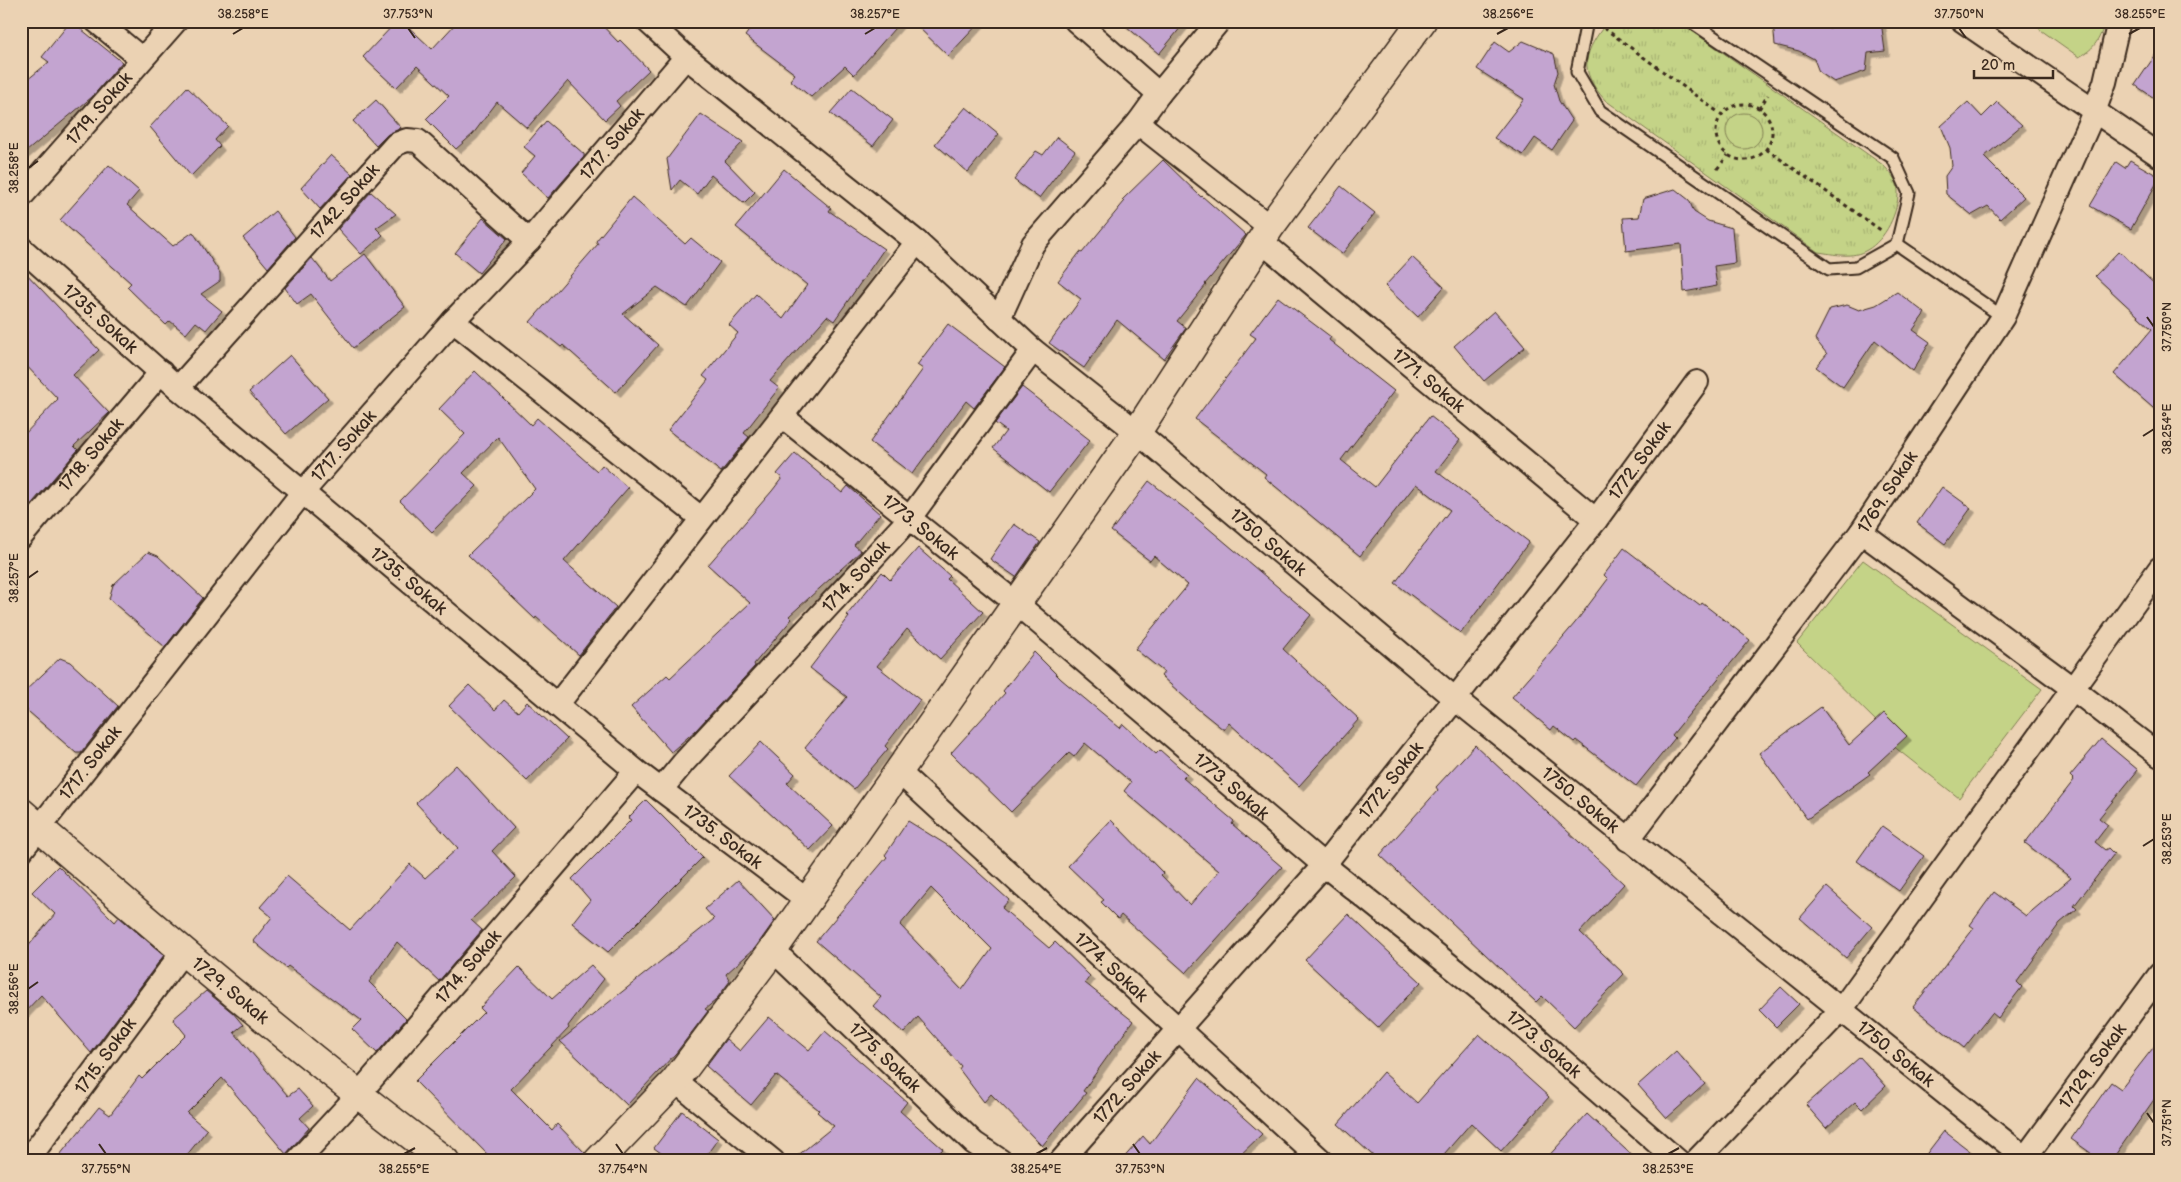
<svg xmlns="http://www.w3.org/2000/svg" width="2181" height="1182" font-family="'Balsamiq Sans',sans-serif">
<defs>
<pattern id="grass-tufts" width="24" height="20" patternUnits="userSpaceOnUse" patternTransform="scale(1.25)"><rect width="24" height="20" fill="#c4d387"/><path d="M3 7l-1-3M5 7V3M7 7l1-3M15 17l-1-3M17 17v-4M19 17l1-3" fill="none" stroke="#a9b574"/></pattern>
<filter id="shadow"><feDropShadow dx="4.5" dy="4.5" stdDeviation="0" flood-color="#0004"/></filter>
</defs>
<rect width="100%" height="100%" fill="#ebd2b3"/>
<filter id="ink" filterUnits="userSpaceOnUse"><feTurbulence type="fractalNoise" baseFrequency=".02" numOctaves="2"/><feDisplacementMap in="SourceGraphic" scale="10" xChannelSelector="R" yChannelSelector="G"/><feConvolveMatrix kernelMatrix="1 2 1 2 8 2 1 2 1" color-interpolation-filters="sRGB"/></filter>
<g filter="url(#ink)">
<!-- grass -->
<path fill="url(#grass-tufts)" stroke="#807e52" d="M1608 21H1678L1883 165C1890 172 1898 181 1898 191 1899 212 1885 240 1867 250 1852 259 1834 254 1818 252L1605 100C1577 69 1584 52 1608 21Z"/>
<!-- park -->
<g fill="#c4d387" stroke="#807e52">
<path d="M2028 21H2106C2099 39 2096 48 2079 57Z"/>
<circle cx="1744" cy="131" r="18"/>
<polygon points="1863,560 2042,689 1959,798 1883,738 1883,728 1797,643"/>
</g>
<!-- building -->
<g fill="#c3a4d0" stroke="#3b2a1e" fill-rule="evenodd" filter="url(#shadow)">
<polygon points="71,21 122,62 92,97 21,156 21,85 49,62 42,57"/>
<polygon points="397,21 402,21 432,49 458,21 598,21 618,42 620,40 649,70 616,101 620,106 605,120 568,81 527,128 497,102 473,134 456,149 426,119 449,96 417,66 396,88 363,57"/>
<polygon points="756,21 901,21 854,75 845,66 811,97 790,80 795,74 745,36"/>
<polygon points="912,21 981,21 948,56"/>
<polygon points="1120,21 1186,21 1159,54"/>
<polygon points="1773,21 1818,21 1829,28 1866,21 1881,21 1885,51 1868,53 1866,71 1834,82 1819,72 1814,59 1799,51 1775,45"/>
<polygon points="1523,41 1554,54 1558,72 1554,84 1559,101 1572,121 1552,150 1535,138 1523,155 1494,138 1524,99 1477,69 1495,42 1509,52"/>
<polygon points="2160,48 2160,102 2135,85"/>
<polygon points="187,87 228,126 215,140 220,146 191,176 150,127"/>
<polygon points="852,88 893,120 873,146 830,113"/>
<polygon points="376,100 401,128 387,135 376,146 353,121"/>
<polygon points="1968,102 1982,117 1997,102 2022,125 1984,157 2024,197 2000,219 1988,206 1972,215 1946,194 1945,176 1952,166 1950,148 1941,126"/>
<polygon points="966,107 999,134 968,172 935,144"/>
<polygon points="701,114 743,142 725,161 755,192 744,203 711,175 697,194 680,180 672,190 667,159"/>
<polygon points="546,121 584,154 584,157 548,198 521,173 535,156 524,147"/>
<polygon points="1057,137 1075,151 1039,198 1014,180 1036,151 1043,155"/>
<polygon points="331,155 352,174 320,209 301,188"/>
<polygon points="1163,160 1201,197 1202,196 1246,235 1205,284 1206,285 1177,321 1186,328 1164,359 1117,320 1084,368 1049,343 1081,299 1058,281 1080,252 1082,253 1124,202 1122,200"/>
<polygon points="2130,160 2160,177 2131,229 2090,206 2116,162 2125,168"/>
<polygon points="109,165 139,191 127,205 173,246 193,232 220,273 220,281 201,294 222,311 206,330 196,322 186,334 170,321 166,325 127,287 131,283 60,220"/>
<polygon points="784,169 831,208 829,211 884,249 834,321 827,316 770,381 779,388 744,433 749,437 721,472 668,430 708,380 703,376 738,333 729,325 756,294 783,319 807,285 736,227"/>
<polygon points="1341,186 1375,213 1342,254 1308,228"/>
<polygon points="1675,189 1689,200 1694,212 1708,221 1732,228 1735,263 1714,266 1717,286 1684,292 1681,244 1626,251 1623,218 1639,217 1643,199"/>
<polygon points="371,192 396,214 376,228 383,235 361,254 338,229"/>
<polygon points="632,197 685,244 691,238 720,262 687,307 657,287 623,314 658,345 616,392 563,345 561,347 530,322 598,244 596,241"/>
<polygon points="275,211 295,237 268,268 243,238"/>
<polygon points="483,218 507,239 479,273 455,253"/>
<polygon points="2119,251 2160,289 2160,414 2114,374 2152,329 2095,276"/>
<polygon points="365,254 405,307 353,348 311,294 297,304 285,288 312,258 330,281"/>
<polygon points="1412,257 1444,287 1418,317 1385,286"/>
<polygon points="21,268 99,350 73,375 109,413 74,446 78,450 21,516 21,438 58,399 21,360"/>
<polygon points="1897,292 1925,313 1913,330 1930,342 1913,371 1875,340 1843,387 1816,367 1827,354 1815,339 1830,309 1847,305 1859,310 1876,305"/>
<polygon points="1278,297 1331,337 1329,340 1394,391 1341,460 1375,487 1430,416 1460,440 1436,471 1529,542 1461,633 1395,583 1450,510 1416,484 1360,556 1264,477 1266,474 1195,419 1256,338 1250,334"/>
<polygon points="1494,311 1525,347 1484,381 1454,346"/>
<polygon points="948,324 1005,367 974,408 966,401 912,474 870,442 923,369 917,365"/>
<polygon points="290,355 328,398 286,434 249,392"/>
<polygon points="475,371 531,425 537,418 597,471 602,465 628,488 564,561 616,607 579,655 536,617 535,619 468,555 535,489 498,437 463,473 477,486 432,532 400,501 465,434 439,409"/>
<polygon points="1022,387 1090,440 1049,492 993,448 1006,431 995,423"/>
<polygon points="795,453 842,493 848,486 880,514 854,545 861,551 789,616 792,619 754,664 755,666 696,730 671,752 631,707 667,675 670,678 750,603 708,565 772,491 782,478 777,474"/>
<polygon points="1149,481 1188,511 1311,615 1283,649 1359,719 1299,786 1229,723 1224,730 1198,709 1161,676 1164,672 1135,649 1188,585 1154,556 1150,561 1111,531"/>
<polygon points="1942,487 1971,508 1945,544 1917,523"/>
<polygon points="1014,524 1040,542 1016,577 990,559"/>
<polygon points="918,548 950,576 947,579 983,612 940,659 907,629 877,666 920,700 885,746 888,749 854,789 805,748 847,697 810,668 849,617 847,615 882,572 890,580"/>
<polygon points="1624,548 1700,606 1702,603 1750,640 1672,735 1675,738 1636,786 1576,740 1574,742 1554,726 1551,730 1512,697 1575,623 1608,579 1604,575"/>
<polygon points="148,552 158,556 203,598 165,647 109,599 113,585"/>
<polygon points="1034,652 1061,679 1120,728 1123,724 1156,754 1160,750 1187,774 1183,778 1234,821 1232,824 1282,867 1186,973 1121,915 1118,919 1101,902 1104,900 1068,866 1111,820 1163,873 1161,875 1190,905 1219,871 1124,791 1131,782 1085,743 1074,757 1069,753 1011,812 951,753 1005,693 1003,691"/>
<polygon points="60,658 70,662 118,706 81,753 76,753 21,705 25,691"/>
<polygon points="469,685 495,710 504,700 518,712 527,702 567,739 527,781 449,706"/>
<polygon points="1821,707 1849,745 1884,713 1907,736 1868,772 1870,774 1807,819 1759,753"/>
<polygon points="2101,739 2138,770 2099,818 2108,825 2095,842 2105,850 2108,848 2114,854 2074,906 2077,909 2060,923 2017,982 2022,987 1998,1018 1992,1013 1964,1048 1913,1007 1974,928 1970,925 1994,892 2026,916 2071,878 2025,843 2074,780 2070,776"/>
<polygon points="761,742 795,774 787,783 833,826 810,850 729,776"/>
<polygon points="1475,745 1624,884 1580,932 1624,974 1574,1027 1542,996 1536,1002 1380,855 1438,790 1436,787"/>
<polygon points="456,765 514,828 492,851 516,877 471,920 482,930 439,981 397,942 369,982 406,1019 377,1053 352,1029 361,1020 288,966 286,968 253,941 272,917 260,907 287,876 350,930 410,864 425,878 458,848 416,803"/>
<polygon points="646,800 703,857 608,952 572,923 590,900 572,879 631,820 628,818"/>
<path d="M908 821 950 847 1009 900 1002 908 1049 948 1055 942 1090 976 1085 983 1133 1021 1083 1091 1086 1093 1042 1146 991 1094 984 1102 959 1069 961 1066 918 1017 904 1033 873 1006 881 997 816 941 887 857 885 855ZM931 888 992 949 962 990 900 925Z"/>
<polygon points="1882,826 1924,856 1899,891 1857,861"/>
<polygon points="58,866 115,922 119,917 164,955 91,1053 41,995 21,1016 21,955 55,914 32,892"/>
<polygon points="738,880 775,920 755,948 726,974 730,981 715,1001 705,1009 708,1011 676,1053 627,1105 560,1041 714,919 705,909"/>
<polygon points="1827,887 1872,927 1846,958 1800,918"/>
<polygon points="1348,914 1421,982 1378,1028 1305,960"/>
<polygon points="591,965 604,979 568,1026 569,1028 511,1089 552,1130 557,1124 585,1153 583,1161 494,1161 415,1081 484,1012 480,1008 519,967 552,999"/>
<polygon points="1781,987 1799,1004 1776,1027 1759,1010"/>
<polygon points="206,991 233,1013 243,1025 234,1032 288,1096 298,1089 313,1106 300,1118 309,1128 286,1154 222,1078 187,1113 207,1130 182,1161 55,1161 99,1107 110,1115 139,1076 142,1079 186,1035 173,1019"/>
<polygon points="769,1017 809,1050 825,1031 907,1102 900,1111 943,1149 930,1161 791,1161 834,1126 817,1112 819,1110 776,1075 751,1105 706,1066 726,1039 740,1051"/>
<polygon points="1479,1034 1549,1097 1501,1151 1471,1123 1438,1161 1379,1161 1338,1124 1383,1072 1417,1103"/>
<polygon points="2160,1039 2160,1091 2111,1161 2102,1161 2071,1139 2111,1082 2121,1089"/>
<polygon points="1676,1051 1705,1084 1667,1118 1638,1085"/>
<polygon points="1860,1057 1886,1086 1862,1109 1855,1102 1826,1128 1806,1105"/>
<polygon points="1199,1078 1262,1134 1234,1161 1121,1161 1143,1136 1150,1144"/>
<polygon points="682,1111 718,1139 702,1161 672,1161 654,1148"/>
<polygon points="1587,1114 1638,1161 1544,1161"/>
<polygon points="1944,1131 1983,1161 1921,1161"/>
</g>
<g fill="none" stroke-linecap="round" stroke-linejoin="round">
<defs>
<g id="service">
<polyline points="1587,21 1577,72 1600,111 1829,269 1856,267 1897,244 1909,193 1893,158 1690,21"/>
<polyline points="1897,244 2003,317"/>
</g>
<g id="minor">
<polyline points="96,21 142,59"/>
<path id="s1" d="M647 21 686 57 917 242 1033 350 1137 432 1454 698 2029 1161"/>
<polyline points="1076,21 1159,94"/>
<polyline points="1963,21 2160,156"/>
<polyline points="1138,123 1270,227"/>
<path id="s2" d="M21 197 176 21"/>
<path id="s3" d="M1261 241 1596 520"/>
<path id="s4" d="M21 248 178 388 557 705 636 771 807 900"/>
<polyline points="999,319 1033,244 1138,123 1159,94 1219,21"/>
<polyline points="453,321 701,518"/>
<path id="s5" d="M178 388 396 144 407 140 418 141 529 241"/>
<path id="s6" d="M783 417 1017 604 1324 865 1492 999 1678 1161"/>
<polyline points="1861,532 2072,688 2160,756"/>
<path id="s7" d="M21 537 161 372"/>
<path d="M557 705C676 550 798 397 917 242"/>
<path id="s8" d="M899 772 1322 1161"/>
<path id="s9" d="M661 790 684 762 909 519 1033 350"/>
<path id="s10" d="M1628 840 1861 532 2003 317 2094 112 2105 82 2119 21"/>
<path id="s11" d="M21 851 302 493 453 321 529 241 686 57"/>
<path id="s12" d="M773 950 974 1143 1001 1161"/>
<polyline points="675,1081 773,1161"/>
<path id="s13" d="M2025 1158 2160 974"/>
<path id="s14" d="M27 1161 184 950"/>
<path id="s15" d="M297 1161 358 1095 636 771"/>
<path id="s16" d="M1061 1161 1324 865 1596 520 1697 382"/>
<polyline points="1696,1161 1841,1010 2160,568"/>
</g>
<g id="tertiary">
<path id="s17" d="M21 812C159 932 299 1051 445 1161"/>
<polyline points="598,1161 675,1081 773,950 1137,432 1270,227 1422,21"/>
</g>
</defs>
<!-- service casing -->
<use href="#service" stroke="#3b2a1e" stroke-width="15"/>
<!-- minor casing -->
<use href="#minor" stroke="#3b2a1e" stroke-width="26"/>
<!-- tertiary casing -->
<use href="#tertiary" stroke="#3b2a1e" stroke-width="31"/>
<!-- path -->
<g stroke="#3b2a1e" stroke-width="3" stroke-dasharray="4 4" stroke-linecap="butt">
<polyline points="1604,28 1722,115"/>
<circle cx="1744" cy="132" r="28"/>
<polyline points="1759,109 1768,95"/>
<polyline points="1766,149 1882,231"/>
<polyline points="1717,169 1728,155"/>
</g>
<!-- service -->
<use href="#service" stroke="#ebd2b3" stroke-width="11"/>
<!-- minor -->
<use href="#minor" stroke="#ebd2b3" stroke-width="22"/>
<!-- tertiary -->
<use href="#tertiary" stroke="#ebd2b3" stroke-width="28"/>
</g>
</g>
<!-- ticks -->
<path fill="none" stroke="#3b2a1e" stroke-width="2" d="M408 28 415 38M1959 28 1966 38M233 34 243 28M865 34 875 28M1497 34 1508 28M2129 34 2140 28M28 168 38 161M2147 317 2154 327M2143 436 2154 429M28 578 38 571M2143 846 2154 839M28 989 38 982M2147 1113 2154 1123M99 1144 106 1154M616 1144 623 1154M1133 1144 1140 1154M404 1154 415 1148M1036 1154 1047 1148M1668 1154 1679 1148"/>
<g text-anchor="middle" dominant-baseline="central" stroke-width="4.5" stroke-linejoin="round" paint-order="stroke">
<!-- street labels -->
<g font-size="18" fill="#3b2a1e" stroke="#ebd2b3">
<text stroke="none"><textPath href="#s2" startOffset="118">1719. Sokak</textPath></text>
<text stroke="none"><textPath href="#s11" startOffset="922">1717. Sokak</textPath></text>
<text stroke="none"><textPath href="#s5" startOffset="250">1742. Sokak</textPath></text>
<text stroke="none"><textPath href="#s4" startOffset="106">1735. Sokak</textPath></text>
<text stroke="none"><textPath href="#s3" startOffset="218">1771. Sokak</textPath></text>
<text stroke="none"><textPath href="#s11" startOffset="518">1717. Sokak</textPath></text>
<text stroke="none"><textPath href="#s7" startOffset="108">1718. Sokak</textPath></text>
<text stroke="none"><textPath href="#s16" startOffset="909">1772. Sokak</textPath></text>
<text stroke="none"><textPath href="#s10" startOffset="434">1769. Sokak</textPath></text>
<text stroke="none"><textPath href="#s6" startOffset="176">1773. Sokak</textPath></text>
<text stroke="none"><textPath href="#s1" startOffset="811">1750. Sokak</textPath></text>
<text stroke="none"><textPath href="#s9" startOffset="289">1714. Sokak</textPath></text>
<text stroke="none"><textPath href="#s4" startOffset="511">1735. Sokak</textPath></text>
<text stroke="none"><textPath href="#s11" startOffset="112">1717. Sokak</textPath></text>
<text stroke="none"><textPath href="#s16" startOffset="504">1772. Sokak</textPath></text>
<text stroke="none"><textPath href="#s6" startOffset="581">1773. Sokak</textPath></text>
<text stroke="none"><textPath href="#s1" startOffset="1216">1750. Sokak</textPath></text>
<text stroke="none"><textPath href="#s4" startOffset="916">1735. Sokak</textPath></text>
<text stroke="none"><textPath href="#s8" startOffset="288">1774. Sokak</textPath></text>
<text stroke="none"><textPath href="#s15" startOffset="259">1714. Sokak</textPath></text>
<text stroke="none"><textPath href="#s17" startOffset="275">1729. Sokak</textPath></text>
<text stroke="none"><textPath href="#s6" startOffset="986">1773. Sokak</textPath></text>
<text stroke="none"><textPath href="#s1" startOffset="1621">1750. Sokak</textPath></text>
<text stroke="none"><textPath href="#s14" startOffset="131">1715. Sokak</textPath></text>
<text stroke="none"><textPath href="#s12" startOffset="155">1775. Sokak</textPath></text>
<text stroke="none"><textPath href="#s13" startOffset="114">17129. Sokak</textPath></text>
<text stroke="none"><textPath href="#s16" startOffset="99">1772. Sokak</textPath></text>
</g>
</g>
<!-- margin -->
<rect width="2181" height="1182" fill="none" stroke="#ebd2b3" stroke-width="55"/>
<!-- scale -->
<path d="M1974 70v8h79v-8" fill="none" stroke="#3b2a1e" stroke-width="2.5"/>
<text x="1981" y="70" font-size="15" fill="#3b2a1e" stroke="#ebd2b3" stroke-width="4" paint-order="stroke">20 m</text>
<rect x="28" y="28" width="2126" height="1126" fill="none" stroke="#3b2a1e" stroke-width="2"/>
<g font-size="12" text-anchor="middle" fill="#3b2a1e">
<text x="243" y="18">38.258°E</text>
<text x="408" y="18">37.753°N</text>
<text x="875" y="18">38.257°E</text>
<text x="1508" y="18">38.256°E</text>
<text x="1959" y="18">37.750°N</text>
<text x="2140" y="18">38.255°E</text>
<text transform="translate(14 168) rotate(-90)" y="4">38.258°E</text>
<text transform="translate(2167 327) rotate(-90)" y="4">37.750°N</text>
<text transform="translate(2167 429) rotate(-90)" y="4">38.254°E</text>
<text transform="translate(14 578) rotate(-90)" y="4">38.257°E</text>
<text transform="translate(2167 839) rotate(-90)" y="4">38.253°E</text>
<text transform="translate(14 989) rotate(-90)" y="4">38.256°E</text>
<text transform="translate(2167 1123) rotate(-90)" y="4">37.751°N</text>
<text x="106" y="1173">37.755°N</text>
<text x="404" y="1173">38.255°E</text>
<text x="623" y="1173">37.754°N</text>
<text x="1036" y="1173">38.254°E</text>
<text x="1140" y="1173">37.753°N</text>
<text x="1668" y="1173">38.253°E</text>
</g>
</svg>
